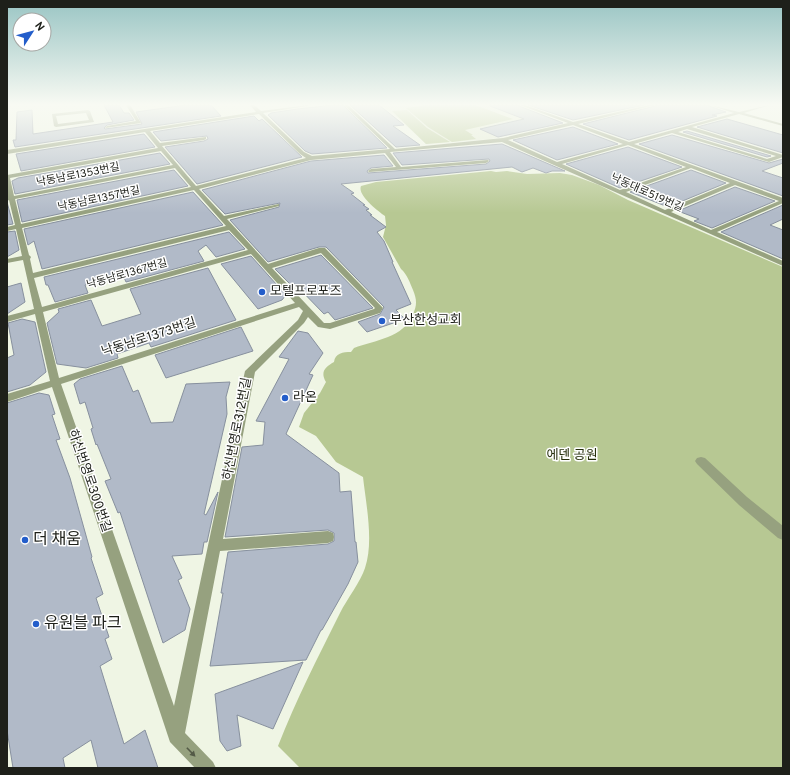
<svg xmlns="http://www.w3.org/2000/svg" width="790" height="775" font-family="Overpass,'Noto Sans KR',sans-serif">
<rect width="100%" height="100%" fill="#eff5e4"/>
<!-- built -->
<polygon fill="#e3ebd3" points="381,105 514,105 562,122 561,123 491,139 426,144 400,120"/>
<!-- green -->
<g fill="#b7c893">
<polygon points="426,105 475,105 513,119 465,130 473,135 471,135 476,139 452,142 428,127 406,108"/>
<polygon points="407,110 427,128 450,142 426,144 392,111"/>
<path d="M491 171 496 172 507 171 527 174 560 173 572 175 599 185 628 200 783 267V768H300L278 746C296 700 318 657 340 613 347 599 361 581 365 568 374 542 366 504 363 477L336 462 316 436 299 427 304 413 320 393 326 382C320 372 325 367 334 362 335 353 343 352 351 352L354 348C375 340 404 338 413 314 417 305 417 300 413 290 410 283 407 274 401 269L383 237 386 225 385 216C378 211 357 195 361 186L376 182Z"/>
</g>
<!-- building -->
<g fill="#b1bac8" stroke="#87909e">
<polygon points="104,105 119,105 124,113 129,113 134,120 107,125 104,128 105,129 142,124 136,112 186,105 211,105 221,116 15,147 13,140 16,140 17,112 32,110 33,134 113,122"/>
<polygon points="334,105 343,105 387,148 312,154 305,151 268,115 271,113 297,109"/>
<polygon points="350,105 379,105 404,125 393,126 420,145 396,147"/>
<polygon points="490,105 519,105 519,106 563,123 498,137 480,129 524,119 490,106"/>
<polygon points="528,105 644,105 573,120"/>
<polygon points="656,105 708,105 709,106 726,112 712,115 717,116 629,140 583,124 655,106"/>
<polygon points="254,116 259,121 262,119 302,157 197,184 165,147 204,141 208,139 207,136 161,141 153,132"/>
<polygon points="727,119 783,135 783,153 697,127"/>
<polygon points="573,127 618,144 557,160 513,140"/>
<polygon points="687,131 771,156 767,157 683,132"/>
<polygon points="144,134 155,147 21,171 16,154"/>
<polygon points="672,135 769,163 783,159 783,163 762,171 783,178 783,196 639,144"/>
<polygon points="502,144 565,171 552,171 546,173 533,168 522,172 512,167 341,184 354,193 351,194 365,205 363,205 369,209 366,210 372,215 370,215 386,227 377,232 384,241 393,262 392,262 411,304 396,310 405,319 367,332 358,322 380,314 384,307 326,247 319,247 268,262 230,220 279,207 280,203 225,214 202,190 311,161 384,155 393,166 371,168 367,171 368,173 486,164 490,161 489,159 402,165 393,153"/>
<polygon points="628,147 682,167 620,188 566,164"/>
<polygon points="160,153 170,164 15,194 12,181 18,178"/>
<polygon points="174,170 188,186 22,222 17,200"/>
<polygon points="691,170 726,183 668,207 630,192"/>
<polygon points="735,187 775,201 712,228 694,221 699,219 678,211"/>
<polygon points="193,192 223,225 42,269 34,241 28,245 24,229"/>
<polygon points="7,202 13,224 7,225"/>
<polygon points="783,205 783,219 770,225 783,230 783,259 721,232"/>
<polygon points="15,231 19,250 7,257 7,232"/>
<polygon points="229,232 245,249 216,257 206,245 198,251 204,261 126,282 123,275 85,285 88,293 55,302 48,285 46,285 44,277"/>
<polygon points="321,255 373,308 335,320 328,312 324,314 294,283 292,286 275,269"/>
<polygon points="251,256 286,295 282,300 258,309 221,264"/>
<polygon points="208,268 236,320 151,347 149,343 117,354 118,358 86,368 57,364 47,323 59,312 58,309 91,300 102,326 141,314 130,289"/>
<polygon points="21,283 25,302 7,314 7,287"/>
<polygon points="22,319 35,322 46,372 30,385 7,392 7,358 14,355 8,323"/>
<polygon points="241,327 253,351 166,378 155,355"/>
<polygon points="298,331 308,333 323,353 309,374 313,375 286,434 339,473 340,492 351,491 355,542 356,542 358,562 348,584 322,630 321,630 306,660 210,666 223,593 221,593 228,552 328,544 334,541 334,533 328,530 225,537 242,447 263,445 265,422 256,421 289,359 279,357"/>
<polygon points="122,366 133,392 138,390 151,423 173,422 186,384 230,382 226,397 227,414 204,514 206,515 218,492 207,542 204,542 202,554 172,556 182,578 178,580 190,609 185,630 163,643 120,512 118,513 105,481 111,479 97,444 96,445 91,429 93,428 85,402 80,404 74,384 80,379"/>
<polygon points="39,393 49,395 55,414 52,415 60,439 56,440 70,478 92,557 91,558 103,594 96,598 109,637 105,639 112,659 100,666 124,744 145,730 158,768 98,768 91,740 63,758 65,768 13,768 7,730 7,403"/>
<polygon points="303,662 273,729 237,715 241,746 227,751 220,741 215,694"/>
</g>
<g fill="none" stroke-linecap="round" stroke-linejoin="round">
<!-- minor -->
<g fill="#96a17f" fill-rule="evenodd">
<polygon points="126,105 130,105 141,123 105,128 107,126 136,121"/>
<path d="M250 105H254L261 111 309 105 307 106 263 113 304 152 312 156 390 149 344 105H348L395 149 503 138 568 123 520 105H525L573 122 649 105H655L578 124 629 142 734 113 709 105 739 112 770 105 744 113 783 124V126L739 114 692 127 783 155V157L769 162 672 133 634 144 783 198V203L717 232 783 261V266L502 142 390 152 401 167 488 160 489 161 486 163 369 172 368 171 371 169 396 167 385 153 311 160 199 189 224 216 279 204V206L227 219 268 264 319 248H325L383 308 380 313 330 329 318 327 308 317 304 323 255 372 223 539 328 531 333 533 334 537 333 541 328 543 220 551 185 733 213 762 216 768H195L170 742 168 736 52 387 7 402V394L50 381 35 314 7 322V316L34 309 23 260 7 263V259L22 256 16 229 7 231V227L15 225 9 200 7 201 8 197 7 175 158 148 145 132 7 154V150L256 112ZM259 114 300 154 306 158 196 186 162 146 204 140 206 139V137L160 143 150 131ZM573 125 623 144 557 162 508 140ZM687 129 776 156 767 159 678 132ZM628 145 686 167 620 190 562 164ZM161 151 173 165 14 196 10 178ZM175 168 191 187 21 224 15 199ZM691 168 730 183 665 210 626 192ZM735 185 779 201 711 230 671 212ZM194 190 226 226 33 273 30 259 31 257 29 255 22 228ZM229 230 248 250 42 307 34 278ZM321 253 375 308 374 309 330 323H324L272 268ZM251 254 295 303 59 378 43 312ZM299 307 303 311 298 320 245 371 174 706 61 384Z"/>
<path d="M88 110 90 111 94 122 56 127 54 126 52 114ZM86 113 89 120 58 124 56 116Z"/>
<polygon points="701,457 705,458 747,497 783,526 783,540 778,538 739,505 697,464 695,461 697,458"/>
</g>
</g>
<!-- one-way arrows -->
<defs><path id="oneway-solid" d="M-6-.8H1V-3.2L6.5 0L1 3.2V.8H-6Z"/></defs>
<use fill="#545a47" href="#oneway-solid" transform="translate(191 752) rotate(46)"/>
<!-- sky -->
<linearGradient id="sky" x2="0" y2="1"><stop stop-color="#9ac5c4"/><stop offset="0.49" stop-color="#f8faf3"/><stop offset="1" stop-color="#f8faf3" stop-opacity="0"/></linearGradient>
<rect width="790" height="213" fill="url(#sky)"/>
<!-- markers -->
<g fill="#235dca" stroke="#fff" stroke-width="1.5">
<circle cx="262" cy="292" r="4"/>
<circle cx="382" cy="321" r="4"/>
<circle cx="285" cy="398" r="4"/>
<circle cx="25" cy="540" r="4"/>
<circle cx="36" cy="624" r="4"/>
</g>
<g text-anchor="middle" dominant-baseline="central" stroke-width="3" stroke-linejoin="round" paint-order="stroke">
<!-- far-street labels -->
<g font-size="11" fill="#1e201a" stroke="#fff">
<text transform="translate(78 175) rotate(-11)">낙동남로1353번길</text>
<text transform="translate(647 193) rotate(24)">낙동대로519번길</text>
<text transform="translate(99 199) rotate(-12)">낙동남로1357번길</text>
<text transform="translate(127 274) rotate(-16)">낙동남로1367번길</text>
</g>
<!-- poi labels -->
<g font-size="13" fill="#1e201a" stroke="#fff" text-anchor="start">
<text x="270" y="292">모텔프로포즈</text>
<text x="390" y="321">부산한성교회</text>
<text x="293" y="398">라온</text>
</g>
<!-- street labels -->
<g font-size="13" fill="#1e201a" stroke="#fff">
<text transform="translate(149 338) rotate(-18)">낙동남로1373번길</text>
<text transform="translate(238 429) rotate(-79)">하신번영로312번길</text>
<text transform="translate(89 481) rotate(71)">하신번영로300번길</text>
</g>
<!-- park labels -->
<g font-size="13" fill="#242d0a" stroke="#fff">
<text x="572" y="456">에덴 공원</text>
</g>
<!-- near-poi labels -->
<g font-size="16" fill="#1e201a" stroke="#fff" text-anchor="start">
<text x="33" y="540">더 채움</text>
<text x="44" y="624">유원블 파크</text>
</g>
</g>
<!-- border -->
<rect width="790" height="775" fill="none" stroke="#1e201a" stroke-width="16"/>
<!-- north arrow -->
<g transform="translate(32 32) rotate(54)"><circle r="19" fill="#ffffff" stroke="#a5a6a3"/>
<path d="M0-3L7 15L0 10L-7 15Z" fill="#235dca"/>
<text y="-6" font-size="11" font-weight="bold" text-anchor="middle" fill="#1e201a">N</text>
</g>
</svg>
